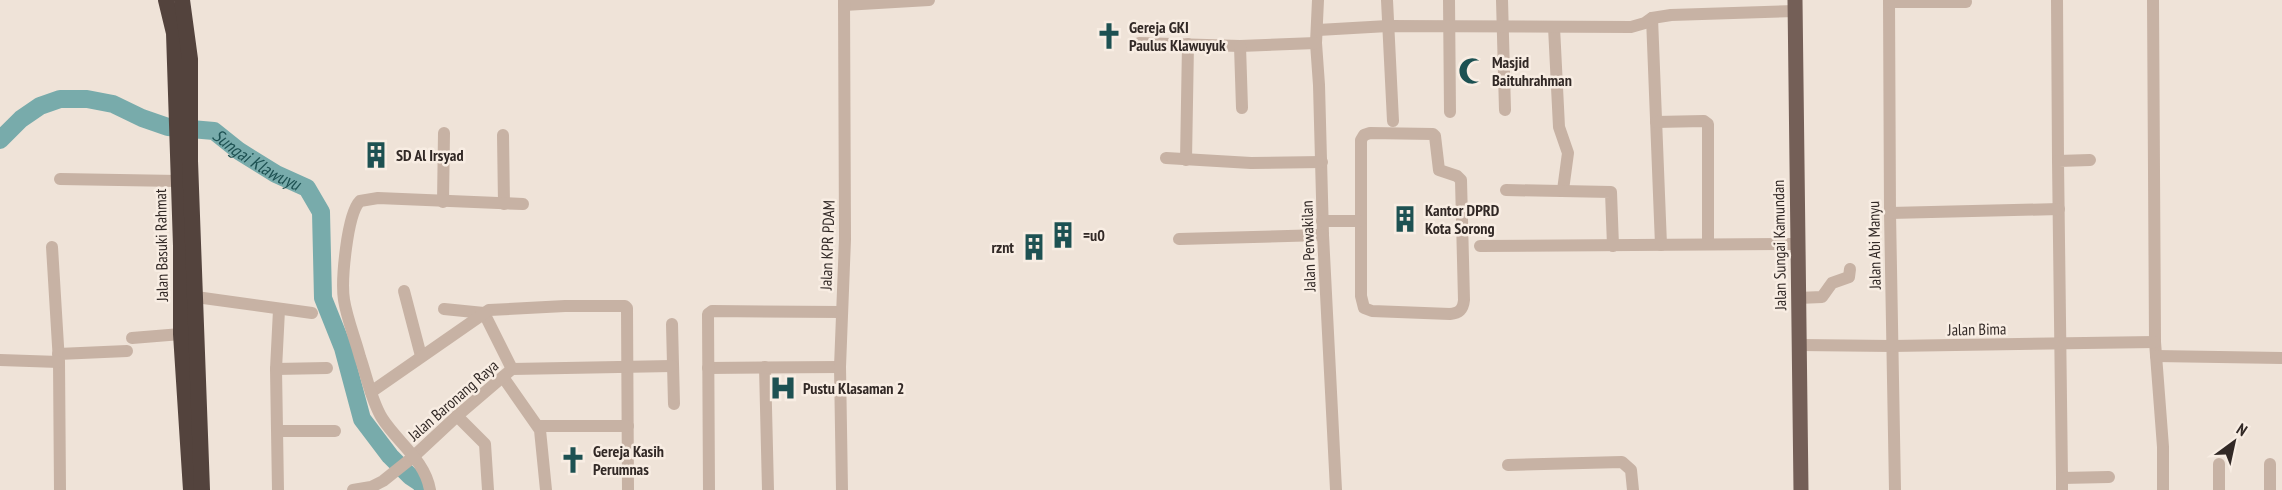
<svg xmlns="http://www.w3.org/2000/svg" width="2282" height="490" font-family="'PT Sans Narrow',sans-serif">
<rect width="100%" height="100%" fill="#efe3d8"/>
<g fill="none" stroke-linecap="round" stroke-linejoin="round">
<!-- river -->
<path stroke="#78abab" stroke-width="18" id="s1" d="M0 140 21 119 40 106 60 99H87L113 104 142 118 168 127 214 131 239 151 276 174 307 188 321 212 323 298 343 348 362 419 390 456 410 476 422 484 423 490"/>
<!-- minor -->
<g stroke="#c7b2a4" stroke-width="12">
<polyline points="1318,0 1316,43 1319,85 1323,235 1336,490"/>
<polyline points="1387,0 1393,121"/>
<polyline points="1449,0 1450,112"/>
<polyline points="1502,0 1505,110"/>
<polyline points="1889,0 1890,213 1895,490"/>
<polyline points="2057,0 2058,161"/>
<polyline points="2153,0 2155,342 2163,447 2163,490"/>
<polyline points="1889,2 1966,2"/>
<polyline points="844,5 929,0"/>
<polyline points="1652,18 1661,245"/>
<polyline points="1554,27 1559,127 1568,153 1563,190"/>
<polyline points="1318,30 1388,26 1631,27 1645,23 1652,18 1671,15 1795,11"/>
<polyline points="1139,43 1240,46 1316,43"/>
<polyline points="1240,46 1242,108"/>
<polyline points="1656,122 1704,121 1708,124 1708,244"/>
<path d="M1370 133 1433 134 1435 136 1439 170 1457 176 1461 180 1464 300C1463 310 1459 313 1450 314L1372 311 1364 308 1361 296V140L1364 135Z"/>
<polyline points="503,135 504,204"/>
<polyline points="1166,158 1251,163 1322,162"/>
<polyline points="1186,160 1188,44"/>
<polyline points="2090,160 2058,161 2062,478 2109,477"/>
<polyline points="60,179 178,181"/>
<polyline points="1506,190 1611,192 1613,246"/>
<polyline points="443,202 444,133"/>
<polyline points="1890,213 2059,209"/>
<polyline points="1322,221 1360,221"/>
<polyline points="1179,239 1323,235"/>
<polyline points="1480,246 1797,244"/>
<polyline points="52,247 59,362 60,490"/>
<polyline points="404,291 421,356"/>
<polyline points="196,297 312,313"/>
<polyline points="1798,298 1822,297 1832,283 1849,277 1850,269"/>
<polyline points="444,309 484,313"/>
<polyline points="484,313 512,369"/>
<polyline points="672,324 674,404"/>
<polyline points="132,338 181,334"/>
<polyline points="1799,345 1892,346 2155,342"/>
<polyline points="58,354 127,351"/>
<polyline points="2156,356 2282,358"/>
<polyline points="0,360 59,362"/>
<polyline points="765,367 768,490"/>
<polyline points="708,368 840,367"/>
<polyline points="276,369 327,368"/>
<polyline points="503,377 540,430 546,490"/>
<polyline points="371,392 489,310 565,306 625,306 627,308 628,490"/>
<polyline points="457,416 485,444 488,490"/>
<polyline points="539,426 628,426"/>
<polyline points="278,431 335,431"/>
<polyline points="2219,464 2219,490"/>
<polyline points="1508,465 1622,462 1631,470 1633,490"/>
<polyline points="2062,478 2062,490"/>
<polyline points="278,490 276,369 279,310"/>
<polyline points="353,490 371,487 383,481 413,457 457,416 512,369 672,366"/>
<path d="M430 490C425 460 397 442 382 418 371 400 367 377 360 357 355 338 347 319 344 300 341 281 347 214 360 201L378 198 523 204"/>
<polyline points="709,490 708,314 712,311 841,312"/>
<polyline points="842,490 840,367 845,239 844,0"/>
<polyline points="2270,490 2270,464"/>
</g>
<!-- major -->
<polyline stroke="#745f57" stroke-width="15" points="1795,0 1801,490"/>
<!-- highway -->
<g stroke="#53433d" stroke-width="16">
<polyline points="166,0 174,33 181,246 181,334 191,490"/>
<polyline points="182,0 190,59 190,161 202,490"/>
</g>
</g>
<!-- icons -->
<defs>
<symbol id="church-bare" viewBox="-9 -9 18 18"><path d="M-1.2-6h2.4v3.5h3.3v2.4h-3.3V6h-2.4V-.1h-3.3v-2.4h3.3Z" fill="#1d5152" stroke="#f8ede3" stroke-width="2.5" paint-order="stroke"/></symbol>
<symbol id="mosque-bare" viewBox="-9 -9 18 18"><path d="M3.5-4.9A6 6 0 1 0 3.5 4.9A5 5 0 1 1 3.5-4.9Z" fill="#1d5152" stroke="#f8ede3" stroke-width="2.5" paint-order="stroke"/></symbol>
<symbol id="building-bare" viewBox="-9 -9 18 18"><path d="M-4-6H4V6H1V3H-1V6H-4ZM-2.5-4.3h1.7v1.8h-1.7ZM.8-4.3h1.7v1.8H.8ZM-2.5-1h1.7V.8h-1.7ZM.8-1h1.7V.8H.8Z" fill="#1d5152" stroke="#f8ede3" stroke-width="2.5" paint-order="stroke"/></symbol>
<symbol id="hospital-bare" viewBox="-9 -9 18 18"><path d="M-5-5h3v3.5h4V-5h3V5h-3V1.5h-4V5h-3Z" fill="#1d5152" stroke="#f8ede3" stroke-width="2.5" paint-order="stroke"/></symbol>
</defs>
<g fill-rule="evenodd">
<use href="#church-bare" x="1090" y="17" width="38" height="38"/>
<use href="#mosque-bare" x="1453" y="52" width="38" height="38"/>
<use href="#building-bare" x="357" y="136" width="38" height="38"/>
<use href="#building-bare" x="1386" y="200" width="38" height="38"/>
<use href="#building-bare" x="1044" y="216" width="38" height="38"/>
<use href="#building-bare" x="1015" y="228" width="38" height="38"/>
<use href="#hospital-bare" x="764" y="369" width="38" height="38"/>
<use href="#church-bare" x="554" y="441" width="38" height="38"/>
</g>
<g text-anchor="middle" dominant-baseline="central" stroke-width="5" stroke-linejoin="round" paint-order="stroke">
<!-- poi labels -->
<g font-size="16" font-weight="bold" fill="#322926" stroke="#f8ede3" text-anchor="start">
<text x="1129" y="27">Gereja GKI<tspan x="1129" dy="18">Paulus Klawuyuk</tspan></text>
<text x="1492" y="62">Masjid<tspan x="1492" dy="18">Baituhrahman</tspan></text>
<text x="396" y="155">SD Al Irsyad</text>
<text x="1425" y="210">Kantor DPRD<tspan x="1425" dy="18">Kota Sorong</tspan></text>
<text x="1083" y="235">=u0</text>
<text x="1014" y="247" text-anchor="end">rznt</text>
<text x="803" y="388">Pustu Klasaman 2</text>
<text x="593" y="451">Gereja Kasih<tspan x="593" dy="18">Perumnas</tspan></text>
</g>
<!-- street labels -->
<g font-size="16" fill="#322926" stroke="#f8ede3">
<text transform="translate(161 245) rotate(-91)">Jalan Basuki Rahmat</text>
<text transform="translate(827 245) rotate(-88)">Jalan KPR PDAM</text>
<text transform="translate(1779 245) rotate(-91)">Jalan Sungai Kamundan</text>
<text transform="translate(1874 245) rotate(-91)">Jalan Abi Manyu</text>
<text transform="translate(1308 246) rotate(-92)">Jalan Perwakilan</text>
<text transform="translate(1977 329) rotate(-1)">Jalan Bima</text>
<text transform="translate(453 400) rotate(-41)">Jalan Baronang Raya</text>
</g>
<!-- water labels -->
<g font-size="18" font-style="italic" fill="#1d5152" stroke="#f8ede3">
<text stroke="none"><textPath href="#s1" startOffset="285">Sungai Klawuyu</textPath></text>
</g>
</g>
<!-- north arrow -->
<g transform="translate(2234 442) rotate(33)" stroke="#f8ede3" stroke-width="4.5" paint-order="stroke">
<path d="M0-4.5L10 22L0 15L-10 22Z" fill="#322926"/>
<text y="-9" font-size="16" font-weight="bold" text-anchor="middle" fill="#322926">N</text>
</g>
</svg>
